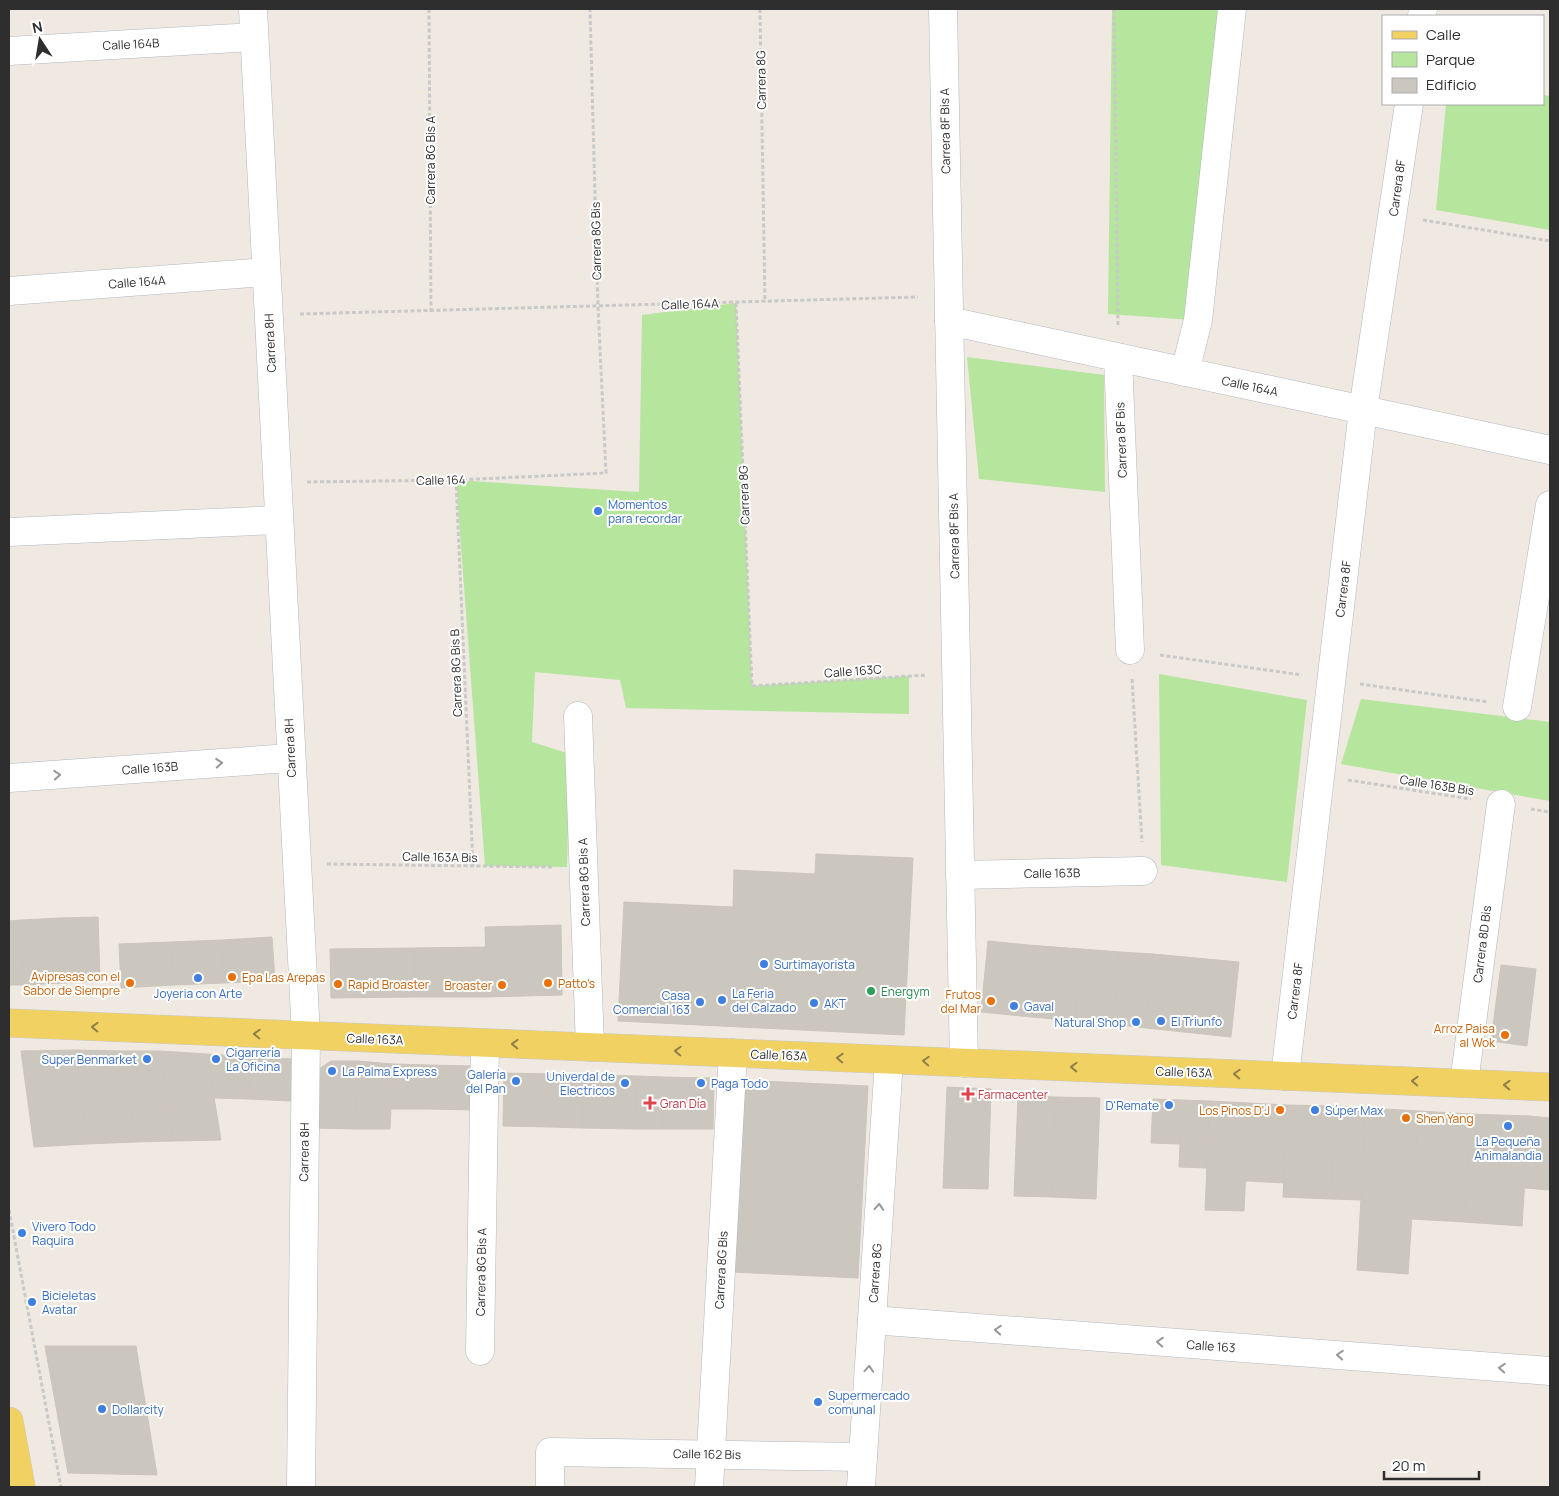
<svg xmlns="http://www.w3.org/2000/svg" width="1559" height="1496" font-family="Manrope,sans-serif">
<rect width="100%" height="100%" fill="#efe9e1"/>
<!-- green -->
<g fill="#b6e59e">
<polygon points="1112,9 1237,9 1192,320 1108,314"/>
<polygon points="1543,95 1550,96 1550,230 1436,210 1446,104 1543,104"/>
<polygon points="736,303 752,686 909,676 909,714 626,708 620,680 535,672 532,742 570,754 567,867 485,866 456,480 639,492 642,315"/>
<polygon points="967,357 1104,375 1105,492 979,479"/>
<polygon points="1159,674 1307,700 1287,882 1161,865"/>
<polygon points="1361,699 1550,722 1550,801 1341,764"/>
</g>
<!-- building -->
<g fill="#cbc7bf" stroke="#cbc5ba">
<polygon points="816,854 913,858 904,1035 618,1021 624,902 733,907 734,870 815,874"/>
<polygon points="98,917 100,981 63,983 60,918"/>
<polygon points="60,918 63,983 24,985 21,920"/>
<polygon points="21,920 24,985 9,985 9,921"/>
<polygon points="561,925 562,995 487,997 485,927"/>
<polygon points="272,937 275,981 224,983 222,940"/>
<polygon points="222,940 224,983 173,985 171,942"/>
<polygon points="988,941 1028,945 1021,1016 981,1012"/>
<polygon points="171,942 173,985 121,988 119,944"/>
<polygon points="1028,945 1081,949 1075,1021 1021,1016"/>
<polygon points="486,947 487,997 415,997 415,948"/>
<polygon points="415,948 415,997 331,998 330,949"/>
<polygon points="1081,949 1120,952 1113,1024 1075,1021"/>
<polygon points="1120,952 1153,954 1146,1028 1113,1024"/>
<polygon points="1153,954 1239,962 1231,1037 1146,1028"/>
<polygon points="1501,965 1536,969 1527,1046 1491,1041"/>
<polygon points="76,1050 125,1051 135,1142 87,1144"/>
<polygon points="76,1050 87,1144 34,1147 21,1051"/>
<polygon points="125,1051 160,1051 173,1141 135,1142"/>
<polygon points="160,1051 207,1054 221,1140 173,1141"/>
<polygon points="207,1054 251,1057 248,1099 214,1098"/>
<polygon points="251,1057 293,1059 291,1101 248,1099"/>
<polygon points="331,1061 358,1061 355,1129 314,1128 316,1071"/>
<polygon points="358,1061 393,1064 390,1129 355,1129"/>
<polygon points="393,1064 428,1065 427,1109 391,1109"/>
<polygon points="428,1065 473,1066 472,1110 427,1109"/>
<polygon points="504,1073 551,1074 550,1127 503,1126"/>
<polygon points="551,1074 584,1075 583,1128 550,1127"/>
<polygon points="584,1075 637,1076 635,1129 583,1128"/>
<polygon points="637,1076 664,1077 663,1129 635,1129"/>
<polygon points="664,1077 714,1078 713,1129 663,1129"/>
<polygon points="740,1080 868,1086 858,1278 731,1272"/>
<polygon points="947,1087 991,1089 988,1189 943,1188"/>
<polygon points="1018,1096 1056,1097 1052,1197 1014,1196"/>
<polygon points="1056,1097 1100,1098 1096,1199 1052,1197"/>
<polygon points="1153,1099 1182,1100 1180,1144 1151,1143"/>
<polygon points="1182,1100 1210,1101 1207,1168 1179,1167"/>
<polygon points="1210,1101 1249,1103 1244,1211 1205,1210"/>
<polygon points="1249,1103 1287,1105 1284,1183 1246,1181"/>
<polygon points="1287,1105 1335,1106 1331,1199 1283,1197"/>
<polygon points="1335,1106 1366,1108 1362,1200 1331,1199"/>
<polygon points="1366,1108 1419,1111 1408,1274 1357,1270"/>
<polygon points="1419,1111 1471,1114 1464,1222 1412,1219"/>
<polygon points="1471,1114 1529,1116 1522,1226 1464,1222"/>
<polygon points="1529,1116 1550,1118 1550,1190 1525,1188"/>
<polygon points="45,1346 136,1346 157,1475 68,1473"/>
</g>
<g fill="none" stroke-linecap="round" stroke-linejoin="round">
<defs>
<g id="minor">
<polyline points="253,9 306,1036 301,1487"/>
<polyline points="943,9 964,1063"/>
<polyline points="1422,16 1423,9"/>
<polyline points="9,51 254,37"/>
<polyline points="9,291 266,272"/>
<polyline points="949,321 1550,450"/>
<polyline points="1118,358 1130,650"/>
<polyline points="1185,372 1198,320 1232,9"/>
<polyline points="9,532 278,520"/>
<polyline points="1517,707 1550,505"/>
<polyline points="578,716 590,1047"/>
<polyline points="9,778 290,758"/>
<polyline points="960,875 1143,871"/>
<polyline points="1285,1076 1363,410 1409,104"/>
<polyline points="1464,1083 1501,804"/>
<polyline points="872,1320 1550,1371"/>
<polyline points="480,1351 485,1043"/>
<polyline points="550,1487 550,1452 863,1457"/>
<polyline points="709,1487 733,1053"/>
<polyline points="861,1487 889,1060"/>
</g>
<g id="major">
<polyline points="9,1023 1550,1087"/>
<polyline points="9,1421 21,1487"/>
</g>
</defs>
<!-- minor casing -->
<use href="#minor" stroke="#b4b7c1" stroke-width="29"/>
<!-- major casing -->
<use href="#major" stroke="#c9c9c9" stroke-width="29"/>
<!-- path -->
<g stroke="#c9c9c9" stroke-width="3" stroke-dasharray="4 2.5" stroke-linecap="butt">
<polyline points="429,9 431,312"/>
<polyline points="760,9 765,302"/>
<polyline points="1114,9 1118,326"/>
<polyline points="1423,220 1550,241"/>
<polyline points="736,303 752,686 927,675"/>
<polyline points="300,314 918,297"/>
<polyline points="456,480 473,866"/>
<polyline points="307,482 456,480 606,473 598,307 590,9"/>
<polyline points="1160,655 1302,675"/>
<polyline points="1132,679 1142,842"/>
<polyline points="1360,684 1488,702"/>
<polyline points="1348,780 1471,799"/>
<polyline points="1531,809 1550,812"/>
<polyline points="327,864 553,867"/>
<polyline points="9,1210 61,1487"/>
</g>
<!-- minor -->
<use href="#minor" stroke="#fff" stroke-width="28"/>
<!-- major -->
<use href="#major" stroke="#f2d163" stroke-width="28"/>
</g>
<!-- one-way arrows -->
<defs><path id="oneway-chevron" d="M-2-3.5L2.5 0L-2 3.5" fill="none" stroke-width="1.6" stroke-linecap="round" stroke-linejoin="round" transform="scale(1.25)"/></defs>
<g stroke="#969696">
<use href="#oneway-chevron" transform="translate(219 763) rotate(-4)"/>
<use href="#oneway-chevron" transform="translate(57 775) rotate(-4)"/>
<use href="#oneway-chevron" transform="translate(879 1207) rotate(-86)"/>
<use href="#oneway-chevron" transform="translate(998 1330) rotate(-176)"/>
<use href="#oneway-chevron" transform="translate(1160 1342) rotate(-176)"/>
<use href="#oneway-chevron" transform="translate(1340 1355) rotate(-176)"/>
<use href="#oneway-chevron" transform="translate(1502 1368) rotate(-176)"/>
<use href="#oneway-chevron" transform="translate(869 1369) rotate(-86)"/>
</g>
<g stroke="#908048">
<use href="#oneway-chevron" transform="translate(95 1027) rotate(-178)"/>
<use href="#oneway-chevron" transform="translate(257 1034) rotate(-178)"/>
<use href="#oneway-chevron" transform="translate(515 1044) rotate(-178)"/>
<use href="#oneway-chevron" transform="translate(678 1051) rotate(-178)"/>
<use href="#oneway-chevron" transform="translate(840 1058) rotate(-178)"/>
<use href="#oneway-chevron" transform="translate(926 1061) rotate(-177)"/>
<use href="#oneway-chevron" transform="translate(1074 1067) rotate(-178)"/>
<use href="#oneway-chevron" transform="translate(1237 1074) rotate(-178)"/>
<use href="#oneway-chevron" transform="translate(1415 1081) rotate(-178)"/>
<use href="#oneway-chevron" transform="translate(1507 1085) rotate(-178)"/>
</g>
<!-- markers -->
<g fill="#3f7fe0" stroke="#fff" stroke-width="2">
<circle cx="598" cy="511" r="5"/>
<circle cx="764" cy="964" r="5"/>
<circle cx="198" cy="978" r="5"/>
<circle cx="722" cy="1000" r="5"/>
<circle cx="700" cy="1002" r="5"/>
<circle cx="814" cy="1003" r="5"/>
<circle cx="1014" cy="1006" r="5"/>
<circle cx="1161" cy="1021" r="5"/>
<circle cx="1136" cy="1022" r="5"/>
<circle cx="147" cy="1059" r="5"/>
<circle cx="216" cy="1059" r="5"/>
<circle cx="332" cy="1071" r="5"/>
<circle cx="516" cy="1081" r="5"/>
<circle cx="625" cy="1083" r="5"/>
<circle cx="701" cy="1083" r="5"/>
<circle cx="1169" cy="1105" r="5"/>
<circle cx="1315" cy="1110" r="5"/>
<circle cx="1508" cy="1126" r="5"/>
<circle cx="22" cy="1233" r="5"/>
<circle cx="32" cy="1302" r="5"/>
<circle cx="818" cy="1402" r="5"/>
<circle cx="102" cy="1409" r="5"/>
</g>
<g fill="#e8710a" stroke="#fff" stroke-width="2">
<circle cx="232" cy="977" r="5"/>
<circle cx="130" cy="983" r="5"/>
<circle cx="548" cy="983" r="5"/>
<circle cx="338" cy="984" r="5"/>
<circle cx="502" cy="985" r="5"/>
<circle cx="991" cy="1001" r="5"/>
<circle cx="1505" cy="1035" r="5"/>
<circle cx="1280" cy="1110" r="5"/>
<circle cx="1406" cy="1118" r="5"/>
</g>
<circle fill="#2e9e5b" stroke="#fff" stroke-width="2" cx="871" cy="991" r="5"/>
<g fill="#e0444e" stroke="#fff" stroke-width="2">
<path d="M965.5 1086.5h5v5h5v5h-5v5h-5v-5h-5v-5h5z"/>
<path d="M647.5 1095.5h5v5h5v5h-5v5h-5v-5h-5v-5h5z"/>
</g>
<g text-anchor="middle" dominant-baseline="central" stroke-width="4" stroke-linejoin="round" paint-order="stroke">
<!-- street labels -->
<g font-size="12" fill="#2e2e2e" stroke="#fff">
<text transform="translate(131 44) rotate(-3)">Calle 164B</text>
<text transform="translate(761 80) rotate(-91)">Carrera 8G</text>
<text transform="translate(945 131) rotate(-91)">Carrera 8F Bis A</text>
<text transform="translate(430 160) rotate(-90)">Carrera 8G Bis A</text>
<text transform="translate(1397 188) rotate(-82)">Carrera 8F</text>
<text transform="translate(596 241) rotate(-91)">Carrera 8G Bis</text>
<text transform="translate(137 282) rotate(-4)">Calle 164A</text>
<text transform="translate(690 304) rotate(-2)">Calle 164A</text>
<text transform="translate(270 343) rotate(-93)">Carrera 8H</text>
<text transform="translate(1250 386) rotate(12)">Calle 164A</text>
<text transform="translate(1121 440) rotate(-92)">Carrera 8F Bis</text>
<text transform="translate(441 480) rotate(-1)">Calle 164</text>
<text transform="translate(744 495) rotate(-92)">Carrera 8G</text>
<text transform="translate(954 536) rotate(-91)">Carrera 8F Bis A</text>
<text transform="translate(1343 589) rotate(-83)">Carrera 8F</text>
<text transform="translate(853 671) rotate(-4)">Calle 163C</text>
<text transform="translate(456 673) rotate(-92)">Carrera 8G Bis B</text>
<text transform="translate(290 748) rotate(-93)">Carrera 8H</text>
<text transform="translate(150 768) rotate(-4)">Calle 163B</text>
<text transform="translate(1437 785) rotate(9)">Calle 163B Bis</text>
<text transform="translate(440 857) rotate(1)">Calle 163A Bis</text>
<text transform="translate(1052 873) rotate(-1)">Calle 163B</text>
<text transform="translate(584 882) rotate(-92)">Carrera 8G Bis A</text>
<text transform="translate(1482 944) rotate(-83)">Carrera 8D Bis</text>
<text transform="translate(1295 991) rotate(-83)">Carrera 8F</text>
<text transform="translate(375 1039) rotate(2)">Calle 163A</text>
<text transform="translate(779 1055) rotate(2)">Calle 163A</text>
<text transform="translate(1184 1072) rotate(2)">Calle 163A</text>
<text transform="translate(304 1152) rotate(-89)">Carrera 8H</text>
<text transform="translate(721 1270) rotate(-87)">Carrera 8G Bis</text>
<text transform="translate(481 1272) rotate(-89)">Carrera 8G Bis A</text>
<text transform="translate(875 1273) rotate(-86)">Carrera 8G</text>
<text transform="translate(1211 1346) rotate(4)">Calle 163</text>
<text transform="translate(707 1454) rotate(1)">Calle 162 Bis</text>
</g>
<!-- shop labels -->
<g font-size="12" fill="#366cbe" stroke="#fff" text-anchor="start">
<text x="608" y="504">Momentos<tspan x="608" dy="14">para recordar</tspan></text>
<text x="774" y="964">Surtimayorista</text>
<text x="198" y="993" text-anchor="middle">Joyeria con Arte</text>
<text x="732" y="993">La Feria<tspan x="732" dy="14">del Calzado</tspan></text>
<text x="690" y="995" text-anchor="end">Casa<tspan x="690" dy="14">Comercial 163</tspan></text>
<text x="824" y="1003">AKT</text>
<text x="1024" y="1006">Gaval</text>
<text x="1171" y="1021">El Triunfo</text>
<text x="1126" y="1022" text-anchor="end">Natural Shop</text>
<text x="226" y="1052">Cigarrería<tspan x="226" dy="14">La Oficina</tspan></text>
<text x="137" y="1059" text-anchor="end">Super Benmarket</text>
<text x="342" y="1071">La Palma Express</text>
<text x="506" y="1074" text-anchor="end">Galería<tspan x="506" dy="14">del Pan</tspan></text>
<text x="615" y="1076" text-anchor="end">Univerdal de<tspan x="615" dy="14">Electricos</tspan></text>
<text x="711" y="1083">Paga Todo</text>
<text x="1159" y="1105" text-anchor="end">D'Remate</text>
<text x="1325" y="1110">Súper Max</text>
<text x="1508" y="1141" text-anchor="middle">La Pequeña<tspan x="1508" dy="14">Animalandia</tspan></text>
<text x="32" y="1226">Vivero Todo<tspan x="32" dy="14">Raquira</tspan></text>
<text x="42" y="1295">Bicieletas<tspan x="42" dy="14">Avatar</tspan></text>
<text x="828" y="1395">Supermercado<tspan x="828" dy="14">comunal</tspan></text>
<text x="112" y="1409">Dollarcity</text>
</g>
<!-- food labels -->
<g font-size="12" fill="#c56008" stroke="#fff" text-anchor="end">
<text x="120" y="976">Avipresas con el<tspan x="120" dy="14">Sabor de Siempre</tspan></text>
<text x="242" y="977" text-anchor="start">Epa Las Arepas</text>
<text x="558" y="983" text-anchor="start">Patto's</text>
<text x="348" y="984" text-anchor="start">Rapid Broaster</text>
<text x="492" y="985">Broaster</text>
<text x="981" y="994">Frutos<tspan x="981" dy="14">del Mar</tspan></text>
<text x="1495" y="1028">Arroz Paisa<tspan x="1495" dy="14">al Wok</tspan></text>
<text x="1270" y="1110">Los Pinos D'J</text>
<text x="1416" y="1118" text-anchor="start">Shen Yang</text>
</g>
<!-- leisure labels -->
<g font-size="12" fill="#27864d" stroke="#fff" text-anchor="start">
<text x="881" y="991">Energym</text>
</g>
<!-- health labels -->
<g font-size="12" fill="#be3a42" stroke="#fff" text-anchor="start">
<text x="978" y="1094">Farmacenter</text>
<text x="660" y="1103">Gran Día</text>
</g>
</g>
<!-- border -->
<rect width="1559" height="1496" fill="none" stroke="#2e2e2e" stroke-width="20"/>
<!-- legend -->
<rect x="1382" y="15" width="162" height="90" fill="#ffffff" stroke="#ababab"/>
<rect x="1392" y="31" width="25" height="8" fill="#f2d163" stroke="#ababab"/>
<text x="1426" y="40" font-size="15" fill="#2e2e2e">Calle</text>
<rect x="1392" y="52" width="25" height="15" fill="#b6e59e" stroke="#ababab"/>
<text x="1426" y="65" font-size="15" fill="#2e2e2e">Parque</text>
<rect x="1392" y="78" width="25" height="15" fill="#cbc7bf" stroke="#ababab"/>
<text x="1426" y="90" font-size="15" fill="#2e2e2e">Edificio</text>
<!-- north arrow -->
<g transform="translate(40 40) rotate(348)" stroke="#ffffff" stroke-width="4" paint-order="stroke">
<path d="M0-4L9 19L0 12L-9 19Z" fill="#2e2e2e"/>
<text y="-8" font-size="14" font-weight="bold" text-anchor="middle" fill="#2e2e2e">N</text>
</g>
<!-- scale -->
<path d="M1384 1471v8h95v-8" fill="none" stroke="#2e2e2e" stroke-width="2.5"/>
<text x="1392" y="1471" font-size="15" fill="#2e2e2e" stroke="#ffffff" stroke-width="4" paint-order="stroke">20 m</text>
</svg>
